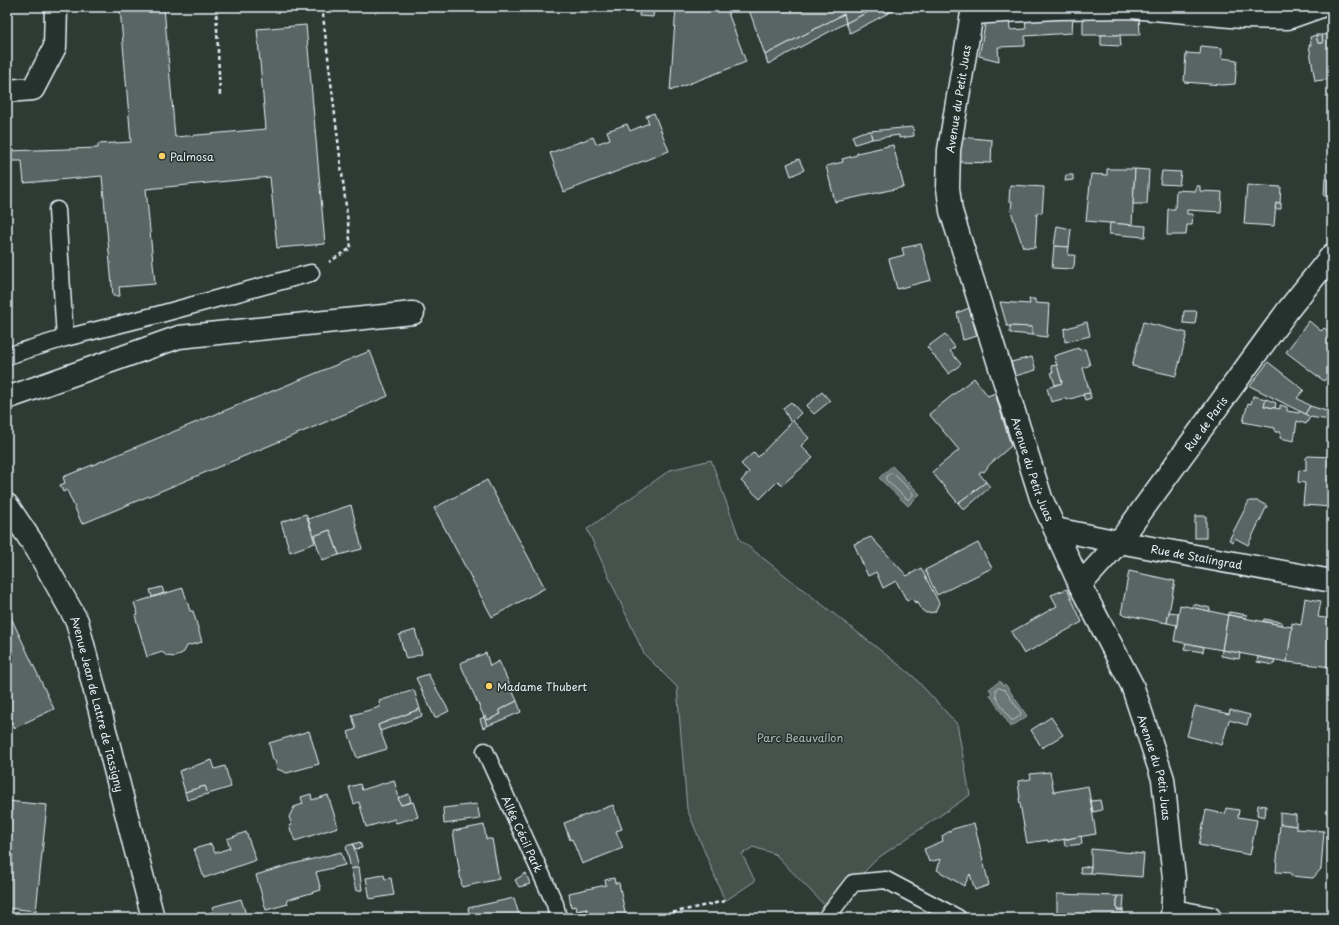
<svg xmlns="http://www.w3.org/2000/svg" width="1339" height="925" font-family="'Playpen Sans',sans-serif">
<rect width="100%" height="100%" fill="#2e3b35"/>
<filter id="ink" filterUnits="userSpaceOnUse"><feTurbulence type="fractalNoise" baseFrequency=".025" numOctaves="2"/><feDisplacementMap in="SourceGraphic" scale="8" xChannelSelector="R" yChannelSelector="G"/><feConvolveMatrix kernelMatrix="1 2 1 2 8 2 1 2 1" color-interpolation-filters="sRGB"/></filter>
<g filter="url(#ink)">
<!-- green -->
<polygon fill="#45524e" stroke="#96a2a3" points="711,460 740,540 913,676 957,724 970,795 878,858 853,883 831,912 775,854 753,847 742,854 755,881 725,901 687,809 677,687 644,654 587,529 670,470"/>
<!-- water -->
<g fill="#6b7775" stroke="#9da8a9">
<polygon points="892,466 920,494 908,506 879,478"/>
<polygon points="1000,681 1003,686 1005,684 1027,716 1011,727 990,695 992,693 989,689"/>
</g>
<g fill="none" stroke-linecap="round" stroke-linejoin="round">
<!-- shore -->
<g stroke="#b6c0c4" stroke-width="1">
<polygon points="891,473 893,473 913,493 913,495 909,499 907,499 886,480 886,477"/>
<polygon points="999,688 1005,690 1021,713 1021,715 1014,720 1011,720 996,697 996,689"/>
</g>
</g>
<!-- building -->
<g fill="#596563" stroke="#e8f1f8">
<polygon points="120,7 164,7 175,137 266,129 257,29 306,25 325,244 277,248 270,177 146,189 155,284 119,287 120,296 113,296 102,176 24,183 22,161 7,161 7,151 98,148 98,144 131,142"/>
<polygon points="640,7 654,7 653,17 639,16"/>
<polygon points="676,7 726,7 746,62 670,91"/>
<polygon points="748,7 878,7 846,23 844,14 765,55"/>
<polygon points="878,7 900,7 850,33 846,23"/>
<polygon points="1139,13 1140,35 1083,35 1083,14"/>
<polygon points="844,14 846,23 768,64 765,55"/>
<polygon points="1073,14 1072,33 1025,36 1025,46 998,47 999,61 979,56 986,20 1009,18 1010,30 1026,29 1025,17"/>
<polygon points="1332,34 1332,79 1315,81 1309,45 1311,45 1310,37 1316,35 1318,43 1323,43 1322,35"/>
<polygon points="1101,35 1120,35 1121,46 1101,45"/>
<polygon points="1316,35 1322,35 1323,43 1318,43"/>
<polygon points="1201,46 1222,48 1222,58 1237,60 1235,84 1222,85 1184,82 1186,53 1200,54"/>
<polygon points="654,113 669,151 564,192 550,153 593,137 596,144 610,139 607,131 627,124 630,131 649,123 646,116"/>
<polygon points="913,127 914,136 899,138 899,135 872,139 870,131"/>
<polygon points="870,131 872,139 855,144 852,136 862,132"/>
<polygon points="961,137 992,140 991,163 960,162"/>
<polygon points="893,145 904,187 835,202 826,166 843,162 842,159 857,155 857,153"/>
<polygon points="799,159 804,170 791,176 787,164"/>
<polygon points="1107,169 1135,169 1132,225 1086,221 1091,174 1107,175"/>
<polygon points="1135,169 1149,170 1147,204 1133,204"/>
<polygon points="1162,171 1181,172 1179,185 1160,184"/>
<polygon points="1066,175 1073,175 1073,180 1065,181"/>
<polygon points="1325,179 1332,179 1332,196 1324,196"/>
<polygon points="1010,185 1044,187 1042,213 1037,212 1035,248 1023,247 1011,211 1012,201 1009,201"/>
<polygon points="1247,185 1281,187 1280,203 1276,203 1274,226 1244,224"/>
<polygon points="1196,186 1200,186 1200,191 1222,192 1221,212 1187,210 1187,214 1193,214 1192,225 1187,225 1186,235 1167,235 1168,209 1175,209 1176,190 1196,191"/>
<polygon points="1276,203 1281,203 1281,209 1275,209"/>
<polygon points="1110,223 1146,226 1145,237 1109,234"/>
<polygon points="1057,226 1071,229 1069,247 1054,246"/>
<polygon points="921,244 931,280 897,289 889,259 904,255 902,248"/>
<polygon points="1054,246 1069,247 1068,255 1075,255 1074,266 1072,269 1052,268"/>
<polygon points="1029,299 1035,299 1035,303 1049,304 1047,337 1032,335 1032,327 1007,326 1000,302 1030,304"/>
<polygon points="969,308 977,336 963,340 957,313"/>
<polygon points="1184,311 1197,311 1195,324 1183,323"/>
<polygon points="1309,321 1321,331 1324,328 1332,334 1332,370 1324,381 1286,352"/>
<polygon points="1087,322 1090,336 1065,342 1064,329"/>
<polygon points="1143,322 1187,333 1176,376 1132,366"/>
<polygon points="1010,326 1032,327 1032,335 1010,333"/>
<polygon points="945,334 955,347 950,351 961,364 949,374 927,347"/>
<polygon points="1078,348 1079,350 1085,349 1090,365 1083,368 1090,393 1067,400 1066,398 1051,402 1047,388 1062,383 1054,356"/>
<polygon points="370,351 388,396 82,524 67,490 63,492 60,485 65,483 63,477"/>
<polygon points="1032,357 1036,370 1015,376 1011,362"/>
<polygon points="1268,362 1304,390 1297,398 1310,406 1305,414 1250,386"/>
<polygon points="1057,365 1062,383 1055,385 1051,372 1053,372 1051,366"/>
<polygon points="974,378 988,396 995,393 1011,446 990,464 984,472 982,471 979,473 986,482 958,503 932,472 959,450 929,414"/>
<polygon points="822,392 830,401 814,414 806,406"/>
<polygon points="1090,393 1091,398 1085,400 1083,394"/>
<polygon points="1253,396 1266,399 1264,406 1280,409 1280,405 1287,407 1287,411 1299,413 1300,411 1310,417 1306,424 1297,421 1294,441 1280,438 1281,432 1275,432 1275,428 1243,422 1248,403 1251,404"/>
<polygon points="1266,399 1276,403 1275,408 1264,406"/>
<polygon points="791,402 801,413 793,421 809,438 801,446 813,458 782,485 778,481 760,499 741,481 749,472 741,464 754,452 758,457 791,423 783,408"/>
<polygon points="1310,406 1330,412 1329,420 1310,417 1305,414"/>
<polygon points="1308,456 1332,457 1332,507 1303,505 1305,483 1298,482 1299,470 1306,471 1306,458"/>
<polygon points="487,480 545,588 492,617 434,508"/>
<polygon points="986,482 990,487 964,510 958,503"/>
<polygon points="1249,501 1258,501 1267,506 1248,545 1235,538 1233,542 1229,540"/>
<polygon points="351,505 362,549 339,555 330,530 314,536 308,519"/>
<polygon points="306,514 315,543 290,552 281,522"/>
<rect x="1195" y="516" width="11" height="22"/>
<polygon points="330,530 339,555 322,560 314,536"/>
<polygon points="871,537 907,576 921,568 939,603 935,612 926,613 922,610 917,601 915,603 912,598 907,601 896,581 883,588 876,572 868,576 854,544"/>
<polygon points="978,543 992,568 937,595 925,570"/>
<polygon points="1129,571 1175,581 1167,623 1121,614"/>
<polygon points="162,587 164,593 152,597 150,590"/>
<polygon points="183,588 190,611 193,611 202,642 187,646 184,652 175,657 167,656 162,652 147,657 135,615 138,614 134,603"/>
<polygon points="1067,589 1082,622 1024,654 1011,632 1057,606 1051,595"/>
<polygon points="1305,598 1321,601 1318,617 1332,619 1332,667 1287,662 1292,623 1301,625"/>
<polygon points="1193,604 1210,608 1210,611 1192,608"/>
<polygon points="1180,605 1228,615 1222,650 1174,641"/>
<polygon points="7,609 54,709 14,728 7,714"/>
<polygon points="1169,612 1178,613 1177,625 1167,623"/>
<polygon points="1229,612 1247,615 1246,618 1229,615"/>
<polygon points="1228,615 1292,627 1287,662 1222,650"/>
<polygon points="1264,619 1282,622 1281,625 1263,621"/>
<polygon points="415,630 422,654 406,659 399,635"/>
<polygon points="1186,643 1204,647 1203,652 1184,649"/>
<polygon points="1222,650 1240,653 1239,659 1221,656"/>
<polygon points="486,653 490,666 499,661 517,701 499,710 501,714 488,720 486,716 484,717 460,663"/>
<polygon points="1258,657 1275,660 1274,665 1257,662"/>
<polygon points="428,674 449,711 435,718 416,678"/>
<polygon points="414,690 420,709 378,725 387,749 357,758 348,732 356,729 352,715 380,707 379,701"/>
<polygon points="517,701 521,712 487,726 484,717 486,716 488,720 501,714 499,710"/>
<polygon points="1195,706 1229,714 1230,710 1250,715 1247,725 1229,720 1222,745 1187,736"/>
<polygon points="420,709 422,716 380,731 378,725"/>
<polygon points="484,717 487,726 483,728 480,719"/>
<polygon points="1051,717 1063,735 1042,748 1031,730"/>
<polygon points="309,731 319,764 287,773 277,769 275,760 273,760 269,743"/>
<polygon points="212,760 215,769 225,766 231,787 208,794 205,786 185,792 179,771"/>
<polygon points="1050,772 1054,792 1088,786 1096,834 1048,842 1048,840 1027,843 1019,798 1020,798 1018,781 1031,779 1030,774"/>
<polygon points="394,780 401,805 413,802 418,817 396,823 395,819 366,827 359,802 354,804 349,787 360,784 362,790"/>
<polygon points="205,786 208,794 187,800 185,792"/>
<polygon points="311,794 312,800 328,795 338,827 295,841 289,826 292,825 289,817 294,807 303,804 301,797"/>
<polygon points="409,794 411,802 401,805 398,798"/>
<polygon points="1100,800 1102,810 1093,812 1091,801"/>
<polygon points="7,801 47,805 36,911 7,908"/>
<polygon points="477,804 480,819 444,824 443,808"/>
<polygon points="613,805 622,829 616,831 623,848 582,864 572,839 570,840 564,823"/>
<polygon points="1258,805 1266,806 1265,817 1257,815"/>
<polygon points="1226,808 1239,810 1238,817 1257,820 1250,855 1199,845 1206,810 1225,814"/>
<polygon points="1280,813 1296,815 1296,826 1280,824"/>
<polygon points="974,823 989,885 975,890 970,874 964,886 937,870 941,859 929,862 924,849 943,841 942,836 953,829"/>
<polygon points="1280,824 1296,826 1296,829 1324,831 1321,869 1313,878 1291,876 1291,873 1276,872"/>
<polygon points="484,825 486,839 492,839 499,879 462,887 453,831"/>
<polygon points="246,832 256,860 204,878 194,849 211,844 215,853 230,848 227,839"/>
<polygon points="1081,836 1082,844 1065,846 1064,840"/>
<polygon points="360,842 362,848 355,849 353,844"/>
<polygon points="353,844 359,867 351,869 346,846"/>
<polygon points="1091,849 1144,854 1142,877 1090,873 1091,866"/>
<polygon points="341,852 345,865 316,872 321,890 287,900 288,904 266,910 256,875 289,865"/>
<polygon points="1091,866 1090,873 1081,873 1080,868"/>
<polygon points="359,867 362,890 356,891 351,869"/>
<polygon points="526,873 530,884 519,887 515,880"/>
<polygon points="384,875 385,879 391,878 394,895 370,899 366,878"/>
<polygon points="614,878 615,883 619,883 626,918 589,918 587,909 577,911 576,906 571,907 569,893 606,885 605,880"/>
<polygon points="1057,894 1117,896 1117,910 1123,910 1123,918 1057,918"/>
<polygon points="1117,896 1124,896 1123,910 1117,910"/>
<polygon points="514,898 520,918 470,918 468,908"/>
<polygon points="241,899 247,918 209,918 208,913 214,912 212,907"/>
<polygon points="587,909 588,914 578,917 577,911"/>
<polygon points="898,912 902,918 889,918"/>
<polygon points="413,914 414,918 399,918 399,916"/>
</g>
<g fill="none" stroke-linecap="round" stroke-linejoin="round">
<defs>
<g id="lane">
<polyline points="57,210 65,338"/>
<polyline points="7,356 65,338 157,315 311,273"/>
<path id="s1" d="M485 751 555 904 558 918"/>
<polyline points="826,918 853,883 886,880 958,918"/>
</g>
<g id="street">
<path id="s2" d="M973 7 949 150 948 188 951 211 1041 498 1080 585 1132 685 1163 779 1174 878 1172 918"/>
<polyline points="972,13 1056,8 1131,7 1242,17 1288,18 1319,7"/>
<polyline points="7,91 33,89 55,47 56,7"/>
<polyline points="7,398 179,337 413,313"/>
<path id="s3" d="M7 505 36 548 77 621 153 918"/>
<path id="s4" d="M1055 529 1119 542 1288 310 1332 255"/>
<path id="s5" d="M1080 585 1119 542 1332 581"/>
<polyline points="1173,911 1210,918"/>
</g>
</defs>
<!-- lane casing -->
<use href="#lane" stroke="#e8f1f8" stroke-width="19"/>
<!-- street casing -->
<use href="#street" stroke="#e8f1f8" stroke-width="25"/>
<!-- path -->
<g stroke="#e8f1f8" stroke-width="2.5" stroke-dasharray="4 3" stroke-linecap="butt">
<polyline points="216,7 220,95"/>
<polyline points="322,7 351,248 329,262"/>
<polyline points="671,918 671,913 725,901"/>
</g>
<!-- lane -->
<use href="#lane" stroke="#26332d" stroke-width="16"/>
<!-- street -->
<use href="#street" stroke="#26332d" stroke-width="22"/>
</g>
</g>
<!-- markers -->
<g fill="#ffd166" stroke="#26332d" stroke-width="1.5">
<circle cx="162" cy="156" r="4"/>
<circle cx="489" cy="686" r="4"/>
</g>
<g text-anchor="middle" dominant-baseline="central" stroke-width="3" stroke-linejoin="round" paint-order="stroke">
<!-- street labels -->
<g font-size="11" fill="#e8f1f8" stroke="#26332d">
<text transform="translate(958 99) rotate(-81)">Avenue du Petit Juas</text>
<text stroke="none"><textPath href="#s4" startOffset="212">Rue de Paris</textPath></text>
<text stroke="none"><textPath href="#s2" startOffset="477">Avenue du Petit Juas</textPath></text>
<text stroke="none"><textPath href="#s5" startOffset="137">Rue de Stalingrad</textPath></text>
<text stroke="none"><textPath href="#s3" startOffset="221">Avenue Jean de Lattre de Tassigny</textPath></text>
<text stroke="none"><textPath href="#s2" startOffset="801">Avenue du Petit Juas</textPath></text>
<text stroke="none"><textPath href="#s1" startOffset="91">Allée Cécil Park</textPath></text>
</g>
<!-- poi labels -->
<g font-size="11" fill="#e8f1f8" stroke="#26332d" text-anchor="start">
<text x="170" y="156">Palmosa</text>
<text x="497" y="686">Madame Thubert</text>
</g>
<!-- park labels -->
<g font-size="11" fill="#afb9bc" stroke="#26332d">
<text x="800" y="737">Parc Beauvallon</text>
</g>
</g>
<!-- margin -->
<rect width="1339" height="925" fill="none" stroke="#26332d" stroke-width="24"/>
<rect x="12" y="12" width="1315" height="901" fill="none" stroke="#e8f1f8" stroke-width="1.5" filter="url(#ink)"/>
</svg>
